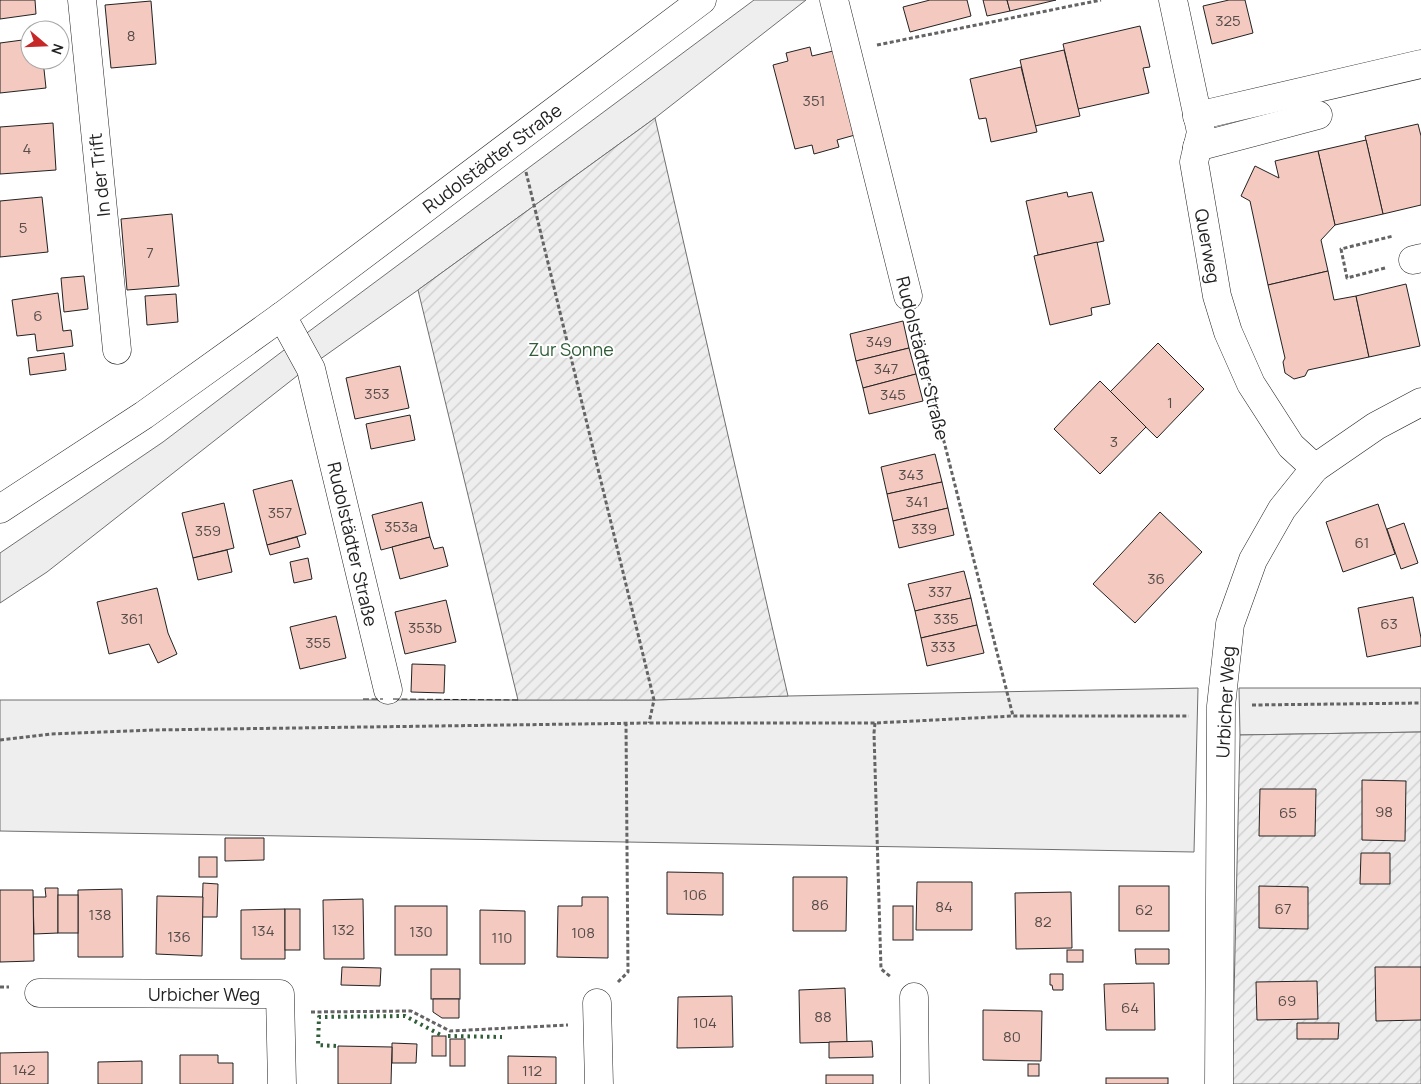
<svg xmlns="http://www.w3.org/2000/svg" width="1421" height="1084" font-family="Manrope,sans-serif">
<defs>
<pattern id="garden-furrows" width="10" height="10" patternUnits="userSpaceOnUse" patternTransform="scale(1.25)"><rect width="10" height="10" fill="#eee"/><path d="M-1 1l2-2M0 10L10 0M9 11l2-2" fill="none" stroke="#ccc"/></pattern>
</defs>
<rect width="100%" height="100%" fill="#fff"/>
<!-- green -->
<g fill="#eee" stroke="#6f6f6f">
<polygon points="754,0 806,0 655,118 418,290 302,372 47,572 0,603 0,553 163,442 292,344"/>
<polygon points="1198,688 1194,852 0,831 0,700 654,700 788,696"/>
<polygon points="1239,688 1421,688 1421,732 1240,735"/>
</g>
<!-- garden -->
<g fill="url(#garden-furrows)" stroke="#6f6f6f">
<polygon points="655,118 788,696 654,700 518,700 418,290"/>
<polygon points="1421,732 1421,1084 1232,1084 1240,735"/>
</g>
<!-- building -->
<g fill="#f3c9c0" stroke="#222">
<polygon points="0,0 35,0 36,14 0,19"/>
<polygon points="930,0 967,0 971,16 910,32 903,7"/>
<polygon points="983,0 1007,0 1010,11 987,16"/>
<polygon points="1007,0 1056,0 1010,11"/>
<polygon points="1229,0 1245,0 1253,33 1212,44 1203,6"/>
<polygon points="151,1 156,64 111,68 105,5"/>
<polygon points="1140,26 1150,67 1143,68 1149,93 1078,109 1063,44"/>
<polygon points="30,39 30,60 43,60 46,88 0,93 0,43"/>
<polygon points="810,47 812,56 833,51 855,135 837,140 839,147 814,154 812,145 795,149 773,65 788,61 786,53"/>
<polygon points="1064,50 1080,116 1035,126 1020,60"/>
<polygon points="1021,67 1037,132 991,142 986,118 979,119 970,79"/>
<polygon points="53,123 56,170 0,174 0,127"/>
<polygon points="1418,124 1421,136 1421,205 1383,214 1365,136"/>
<polygon points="1366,140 1383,214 1335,225 1318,151"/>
<polygon points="1318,151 1335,225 1321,240 1328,271 1268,285 1250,201 1241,196 1255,166 1279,178 1275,161"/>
<polygon points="1067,192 1068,197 1092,192 1104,241 1038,255 1026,201"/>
<polygon points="42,197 48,252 0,257 0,201"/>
<polygon points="172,214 179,286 127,290 121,219"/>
<polygon points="1097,242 1110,304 1091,308 1092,315 1050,325 1034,256"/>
<polygon points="1328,271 1334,300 1356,296 1369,357 1308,370 1305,376 1294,379 1285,373 1283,362 1285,358 1268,285"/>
<polygon points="84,276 88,309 64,312 61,278"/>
<polygon points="1406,284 1420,346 1369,357 1356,296"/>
<polygon points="58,293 63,331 71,330 73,346 37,351 35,334 17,336 12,300"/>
<polygon points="176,294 178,322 147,325 145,296"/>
<polygon points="903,321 909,348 856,361 850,334"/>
<polygon points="1158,343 1204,389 1157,438 1110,392"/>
<polygon points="909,348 916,374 863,388 856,361"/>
<polygon points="64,353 66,370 30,375 28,358"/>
<polygon points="400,366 409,408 355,419 346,378"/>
<polygon points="916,374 923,401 869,414 863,388"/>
<polygon points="1100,381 1146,427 1100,474 1054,429"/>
<polygon points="410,415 415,440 371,449 366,424"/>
<polygon points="935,454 942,482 887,494 881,467"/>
<polygon points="292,480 306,534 267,545 253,490"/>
<polygon points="942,482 948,508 893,521 887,494"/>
<polygon points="422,502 430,537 381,550 372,515"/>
<polygon points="224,503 234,548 193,558 182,513"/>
<polygon points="1378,504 1395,554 1343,572 1326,522"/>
<polygon points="948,508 954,535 899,548 893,521"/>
<polygon points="1160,512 1202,552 1135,623 1093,584"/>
<polygon points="1404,523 1418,563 1401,569 1387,529"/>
<polygon points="297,537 300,547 270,555 267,545"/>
<polygon points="430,537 434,549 443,547 448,566 400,579 392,547"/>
<polygon points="227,550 232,572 198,580 193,558"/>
<polygon points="308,558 312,579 294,583 290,562"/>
<polygon points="964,571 971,598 915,611 908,584"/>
<polygon points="157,588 168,633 177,654 158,663 149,644 109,654 97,602"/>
<polygon points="1413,597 1421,638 1421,646 1367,657 1358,608"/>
<polygon points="971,598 977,625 921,638 915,611"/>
<polygon points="446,600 456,642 405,654 395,612"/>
<polygon points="336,616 346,658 300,669 290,627"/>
<polygon points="977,625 984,653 927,666 921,638"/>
<polygon points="412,664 445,665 444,693 411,692"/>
<polygon points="1362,780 1406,781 1405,841 1362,840"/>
<polygon points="1260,789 1316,789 1315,836 1259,836"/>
<polygon points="225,838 264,838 264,860 225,861"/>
<polygon points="1361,853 1390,853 1390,884 1360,884"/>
<rect x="199" y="857" width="18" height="20"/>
<polygon points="667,872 723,873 723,915 667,914"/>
<polygon points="793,877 847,877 846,931 793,931"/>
<polygon points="917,882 972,882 972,930 916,930"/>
<polygon points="203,883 218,884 217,917 202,917"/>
<rect x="1119" y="886" width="50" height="45"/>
<polygon points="1259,886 1308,887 1308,929 1259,928"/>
<polygon points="45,888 58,888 58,933 34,934 33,897 46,897"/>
<polygon points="122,889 123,957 78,957 78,890"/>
<polygon points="0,890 33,890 34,961 0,962"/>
<polygon points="1071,892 1072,948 1016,949 1015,893"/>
<rect x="58" y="895" width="20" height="38"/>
<polygon points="157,896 203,897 202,956 156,954"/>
<polygon points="582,897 608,897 608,958 557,957 558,906 582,906"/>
<polygon points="363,899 364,959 324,959 323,900"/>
<rect x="395" y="906" width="52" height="49"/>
<rect x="893" y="906" width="20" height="34"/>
<polygon points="285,909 285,959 241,959 241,910"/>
<rect x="285" y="909" width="15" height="41"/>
<polygon points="480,910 525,911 525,964 480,964"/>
<polygon points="1135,949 1169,949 1169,964 1136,964"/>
<rect x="1067" y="950" width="16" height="12"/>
<polygon points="342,967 381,968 380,986 341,985"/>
<polygon points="1375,967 1421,967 1421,1020 1376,1021"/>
<rect x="431" y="969" width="29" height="30"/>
<polygon points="1050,974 1063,974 1063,990 1053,990 1052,985 1050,985"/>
<polygon points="1317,981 1318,1019 1257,1020 1256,982"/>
<polygon points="1154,983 1155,1030 1106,1030 1104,984"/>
<polygon points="845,988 847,1042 800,1043 799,990"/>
<polygon points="732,996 733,1047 677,1048 678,997"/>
<polygon points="433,999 459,999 459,1018 442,1018 433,1012"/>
<polygon points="983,1010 1042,1011 1041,1061 983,1060"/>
<polygon points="1297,1023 1339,1023 1338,1039 1297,1039"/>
<rect x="432" y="1036" width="14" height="20"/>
<rect x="450" y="1039" width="15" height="27"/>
<polygon points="872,1041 873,1057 829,1058 829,1042"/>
<polygon points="392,1043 417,1044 416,1063 392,1063"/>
<polygon points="338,1046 392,1047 391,1084 338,1084"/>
<polygon points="48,1052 48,1084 0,1084 0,1053"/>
<polygon points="180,1055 218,1055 218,1063 233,1063 233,1084 180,1084"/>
<polygon points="508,1056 556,1057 556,1084 508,1084"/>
<polygon points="142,1061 142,1084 98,1084 98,1062"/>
<rect x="1028" y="1064" width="11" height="12"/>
<rect x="826" y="1075" width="47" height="9"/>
<rect x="1106" y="1078" width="62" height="6"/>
</g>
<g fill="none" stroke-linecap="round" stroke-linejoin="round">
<defs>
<g id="minor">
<polyline points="82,0 117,350"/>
<polyline points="834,0 908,296"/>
<polyline points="1173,0 1201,132 1194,162 1217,296 1228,332 1251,384 1291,446 1315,468"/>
<polyline points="1197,116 1421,64"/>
<polyline points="1197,147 1318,115"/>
<polyline points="1413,260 1421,258"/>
<polyline points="282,316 311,369 388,690"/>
<polyline points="0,509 144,415 282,316 702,0"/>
<polyline points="39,993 280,994 282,1084"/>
<polyline points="914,997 915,1084"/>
<polyline points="597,1003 599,1084"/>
<polyline points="1219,1084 1221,706 1230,624 1253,560 1282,509 1315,468 1376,426 1421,402"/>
</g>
</defs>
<!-- minor casing -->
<use href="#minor" stroke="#222" stroke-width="29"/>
<!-- path -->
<g stroke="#646464" stroke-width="3" stroke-dasharray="4 2.5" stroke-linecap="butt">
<polyline points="877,45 1101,0"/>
<polyline points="526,172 654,700 649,723"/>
<polyline points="1385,268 1347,278 1341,249 1393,236"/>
<polyline points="915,326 1013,716"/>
<polyline points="1252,705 1421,703"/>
<polyline points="875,723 874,733 881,969 891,977"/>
<polyline points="0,740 51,734 153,730 649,723 875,723 1013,716 1189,716"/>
<polyline points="618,982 628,972 626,724"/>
<polyline points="0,987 9,987"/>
<polyline points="311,1012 411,1011 450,1031 568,1025"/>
</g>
<!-- minor -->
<use href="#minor" stroke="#fff" stroke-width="28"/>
<!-- hedge -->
<g stroke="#2f5e38" stroke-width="4" stroke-dasharray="2.5 4" stroke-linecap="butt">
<polyline points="448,1036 502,1037"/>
<polyline points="336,1046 318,1045 319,1017 405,1016 441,1035"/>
</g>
<!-- fence -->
<g stroke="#222" stroke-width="1" stroke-dasharray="6 2.5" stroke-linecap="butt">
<polyline points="363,699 383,699"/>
<polyline points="393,699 518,700"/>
</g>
</g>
<g text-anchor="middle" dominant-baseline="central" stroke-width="4" stroke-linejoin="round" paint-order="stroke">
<!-- number labels -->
<g font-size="15" fill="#564c4a">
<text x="1228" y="20">325</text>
<text x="131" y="35">8</text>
<text x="814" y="100">351</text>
<text x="27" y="148">4</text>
<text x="23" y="227">5</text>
<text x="150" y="252">7</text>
<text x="38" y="315">6</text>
<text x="879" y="341">349</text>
<text x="886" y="368">347</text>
<text x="377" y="393">353</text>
<text x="893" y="394">345</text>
<text x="1170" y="402">1</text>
<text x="1114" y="441">3</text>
<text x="911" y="474">343</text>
<text x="917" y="501">341</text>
<text x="280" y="512">357</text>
<text x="401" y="526">353a</text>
<text x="924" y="528">339</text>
<text x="208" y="530">359</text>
<text x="1362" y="542">61</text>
<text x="1156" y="578">36</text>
<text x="940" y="591">337</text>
<text x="132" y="618">361</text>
<text x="946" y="618">335</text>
<text x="1389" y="623">63</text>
<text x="425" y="627">353b</text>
<text x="318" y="642">355</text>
<text x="943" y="646">333</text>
<text x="1384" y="811">98</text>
<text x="1288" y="812">65</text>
<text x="695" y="894">106</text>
<text x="820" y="904">86</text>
<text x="944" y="906">84</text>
<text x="1283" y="908">67</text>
<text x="1144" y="909">62</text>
<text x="100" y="914">138</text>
<text x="1043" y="921">82</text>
<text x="343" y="929">132</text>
<text x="263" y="930">134</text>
<text x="421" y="931">130</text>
<text x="583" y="932">108</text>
<text x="179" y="936">136</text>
<text x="502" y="937">110</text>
<text x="1287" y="1000">69</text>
<text x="1130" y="1007">64</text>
<text x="823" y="1016">88</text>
<text x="705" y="1022">104</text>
<text x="1012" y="1036">80</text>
<text x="24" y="1069">142</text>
<text x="532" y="1070">112</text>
</g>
<!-- street labels -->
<g font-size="18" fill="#222" stroke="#fff">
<text transform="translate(492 158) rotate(-37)">Rudolstädter Straße</text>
<text transform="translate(99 175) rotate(-96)">In der Trift</text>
<text transform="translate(1208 246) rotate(80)">Querweg</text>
<text transform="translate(923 358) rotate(76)">Rudolstädter Straße</text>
<text transform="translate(353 544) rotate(77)">Rudolstädter Straße</text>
<text transform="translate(1225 702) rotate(-87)">Urbicher Weg</text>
<text x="204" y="994">Urbicher Weg</text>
</g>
<!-- park labels -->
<g font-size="18" fill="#2f5e38" stroke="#fff">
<text x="571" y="349">Zur Sonne</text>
</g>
</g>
<!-- north arrow -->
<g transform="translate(45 45) rotate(109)"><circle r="24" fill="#ffffff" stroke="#a7a7a7"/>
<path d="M0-4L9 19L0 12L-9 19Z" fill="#c62828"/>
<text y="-8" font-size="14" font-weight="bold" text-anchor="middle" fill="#222222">N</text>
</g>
</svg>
